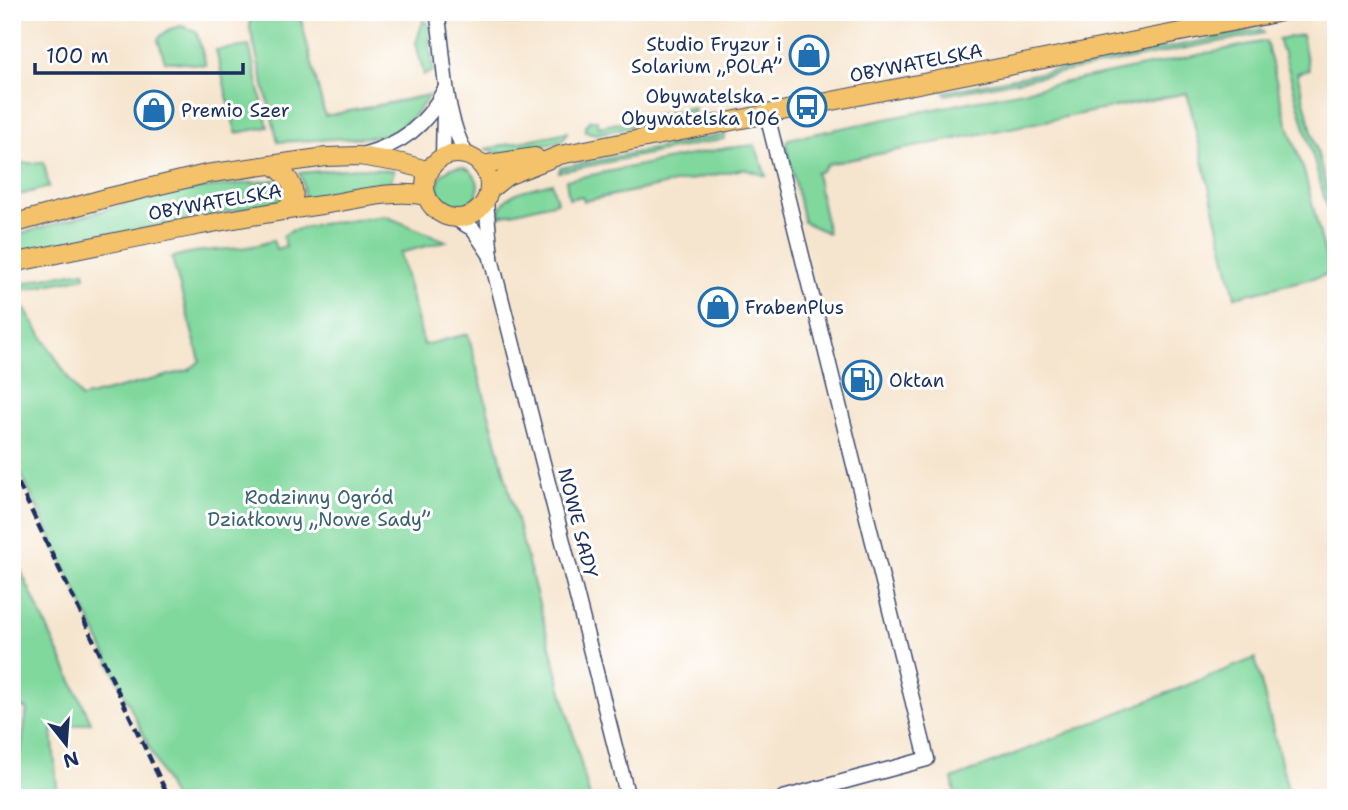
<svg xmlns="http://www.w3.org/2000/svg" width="1348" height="810" font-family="'Shantell Sans',sans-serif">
<rect width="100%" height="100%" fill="#fff"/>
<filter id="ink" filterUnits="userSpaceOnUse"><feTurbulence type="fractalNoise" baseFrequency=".0143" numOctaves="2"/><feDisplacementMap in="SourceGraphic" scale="14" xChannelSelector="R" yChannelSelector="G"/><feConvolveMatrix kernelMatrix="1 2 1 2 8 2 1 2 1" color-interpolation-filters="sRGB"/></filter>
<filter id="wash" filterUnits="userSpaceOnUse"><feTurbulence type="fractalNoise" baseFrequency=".00686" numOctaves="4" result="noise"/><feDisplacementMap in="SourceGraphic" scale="28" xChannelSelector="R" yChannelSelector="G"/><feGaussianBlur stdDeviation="1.57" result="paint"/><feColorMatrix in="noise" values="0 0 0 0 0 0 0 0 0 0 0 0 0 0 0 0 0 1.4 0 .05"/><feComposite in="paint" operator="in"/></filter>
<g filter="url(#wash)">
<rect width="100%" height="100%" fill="#f6e5ce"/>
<!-- green -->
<g fill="#80d89d" stroke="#4e847e" stroke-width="2">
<path d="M250 12H299L325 116 429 95C416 117 398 134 372 137L278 142 250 29Z"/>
<polygon points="423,21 428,23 433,71 424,75 416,43"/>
<polygon points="181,26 196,31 206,65 165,61 158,40 159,37 170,29"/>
<polygon points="1261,29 1264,33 946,95 944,92"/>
<polygon points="1302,35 1309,70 1297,73 1336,225 1336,239 1283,50 1281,49 1278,39"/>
<polygon points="1266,41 1287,123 1304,171 1330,274 1235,297 1187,93 828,164 822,171 816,173 828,233 804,222 786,144 788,139"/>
<polygon points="249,46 268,127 236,133 216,50"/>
<polygon points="694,107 692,114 596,134 585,131 586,125 591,120 597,120 599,127"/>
<polygon points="567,132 563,140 558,142 503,154 485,149"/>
<polygon points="726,134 724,139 559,172 560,168"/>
<polygon points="755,145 766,176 744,169 584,201 582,196 569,199 566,180 726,148"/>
<polygon points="12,163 44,163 49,187 12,197"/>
<circle cx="458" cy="187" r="20"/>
<polygon points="359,168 394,171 390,185 307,201 304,199 303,183 299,173"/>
<path d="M275 180C284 182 286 187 285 196L277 202 12 255V236L164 193Z"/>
<path d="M552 183 557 202 500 216C500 190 532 189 552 183Z"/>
<path d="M385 216 446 241 400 253 424 345 468 334 590 798H173L12 454V288L38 279 84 271 85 277 14 292 81 398 189 370 200 361 172 258C204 245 241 254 273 240L276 249 286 246 283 236 291 231 320 224Z"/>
<polygon points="12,552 91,722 52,731 58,798 12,798 12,757 16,756 21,750 27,709 12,704"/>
<polygon points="1255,658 1290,798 956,798 952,779"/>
</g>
</g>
<g filter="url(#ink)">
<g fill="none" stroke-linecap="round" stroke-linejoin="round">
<defs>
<g id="minor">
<path d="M437 12C446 62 442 111 467 156"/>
<polyline points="767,115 927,759 783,798"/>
<path d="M362 155C402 144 426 126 445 89"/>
<polyline points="443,157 444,109"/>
<polyline points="486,201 491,258 628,798"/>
<polyline points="454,218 473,229 491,256"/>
</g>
<g id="major">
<circle cx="457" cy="186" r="32"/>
<path d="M273 165C289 176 304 194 284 211"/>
<polyline points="481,165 535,157"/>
<polyline points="489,190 507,176 560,155 1281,12"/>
<polyline points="12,224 110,197 206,174 326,157 359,156 402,163 430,171"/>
<path d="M12 263C115 242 218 220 321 205 355 200 393 189 427 196"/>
</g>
</defs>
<!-- minor casing -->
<use href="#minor" stroke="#3c4a6f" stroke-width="17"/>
<!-- major casing -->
<use href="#major" stroke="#3c4a6f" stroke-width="20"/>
<!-- minor -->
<use href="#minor" stroke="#fff" stroke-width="14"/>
<!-- major -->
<use href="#major" stroke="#f3c26a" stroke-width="18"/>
<!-- rail -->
<polyline stroke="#1b2f5e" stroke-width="4.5" stroke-dasharray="10 5" stroke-linecap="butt" points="12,470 169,798"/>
</g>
</g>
<!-- icons -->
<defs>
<symbol id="shop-ring" viewBox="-11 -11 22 22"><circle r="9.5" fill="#fff" stroke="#1f6fb2" stroke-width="1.5"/><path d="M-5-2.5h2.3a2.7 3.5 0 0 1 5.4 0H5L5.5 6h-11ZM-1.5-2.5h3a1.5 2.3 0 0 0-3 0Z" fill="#1f6fb2"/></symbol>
<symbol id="bus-ring" viewBox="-11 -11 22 22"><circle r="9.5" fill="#fff" stroke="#1f6fb2" stroke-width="1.5"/><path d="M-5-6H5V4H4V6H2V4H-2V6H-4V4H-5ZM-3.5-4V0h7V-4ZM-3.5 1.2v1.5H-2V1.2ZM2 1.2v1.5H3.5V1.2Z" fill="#1f6fb2"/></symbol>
<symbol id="fuel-ring" viewBox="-11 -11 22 22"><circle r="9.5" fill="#fff" stroke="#1f6fb2" stroke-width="1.5"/><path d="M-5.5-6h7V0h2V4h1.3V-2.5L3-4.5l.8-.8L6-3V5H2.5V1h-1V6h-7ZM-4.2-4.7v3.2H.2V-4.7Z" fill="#1f6fb2"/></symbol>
</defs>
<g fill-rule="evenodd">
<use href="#shop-ring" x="787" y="33" width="44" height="44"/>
<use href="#bus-ring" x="785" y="85" width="44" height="44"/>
<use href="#shop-ring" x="132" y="88" width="44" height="44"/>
<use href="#shop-ring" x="696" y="285" width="44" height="44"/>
<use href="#fuel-ring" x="840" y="358" width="44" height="44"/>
</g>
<g text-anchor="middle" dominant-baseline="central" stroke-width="6" stroke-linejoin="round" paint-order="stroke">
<!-- poi labels -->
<g font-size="19" fill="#1b2f5e" stroke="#fff" text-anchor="start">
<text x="782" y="44" text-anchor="end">Studio Fryzur i<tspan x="782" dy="22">Solarium „POLA”</tspan></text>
<text x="780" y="96" text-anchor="end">Obywatelska -<tspan x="780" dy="22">Obywatelska 106</tspan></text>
<text x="181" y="110">Premio Szer</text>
<text x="745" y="307">FrabenPlus</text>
<text x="889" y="380">Oktan</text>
</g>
<!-- street labels -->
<g font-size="19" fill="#1b2f5e" stroke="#fff">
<text transform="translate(916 63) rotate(-11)">OBYWATELSKA</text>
<text transform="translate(215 202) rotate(-10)">OBYWATELSKA</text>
<text transform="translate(578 523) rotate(76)">NOWE SADY</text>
</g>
<!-- park labels -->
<g font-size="19" fill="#396271" stroke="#fff">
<text x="319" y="497">Rodzinny Ogród<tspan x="319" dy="22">Działkowy „Nowe Sady”</tspan></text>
</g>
</g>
<!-- margin -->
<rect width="1348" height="810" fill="none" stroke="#fff" stroke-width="42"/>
<!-- north arrow -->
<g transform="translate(66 744) rotate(163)" stroke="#ffffff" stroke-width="5" paint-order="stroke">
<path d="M0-5L12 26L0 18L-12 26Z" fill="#1b2f5e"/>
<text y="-10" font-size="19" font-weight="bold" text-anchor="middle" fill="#1b2f5e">N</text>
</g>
<!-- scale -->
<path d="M35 63v10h208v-10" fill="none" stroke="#1b2f5e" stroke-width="3.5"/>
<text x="46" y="63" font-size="21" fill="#1b2f5e" stroke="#ffffff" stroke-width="5" paint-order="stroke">100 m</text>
</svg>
